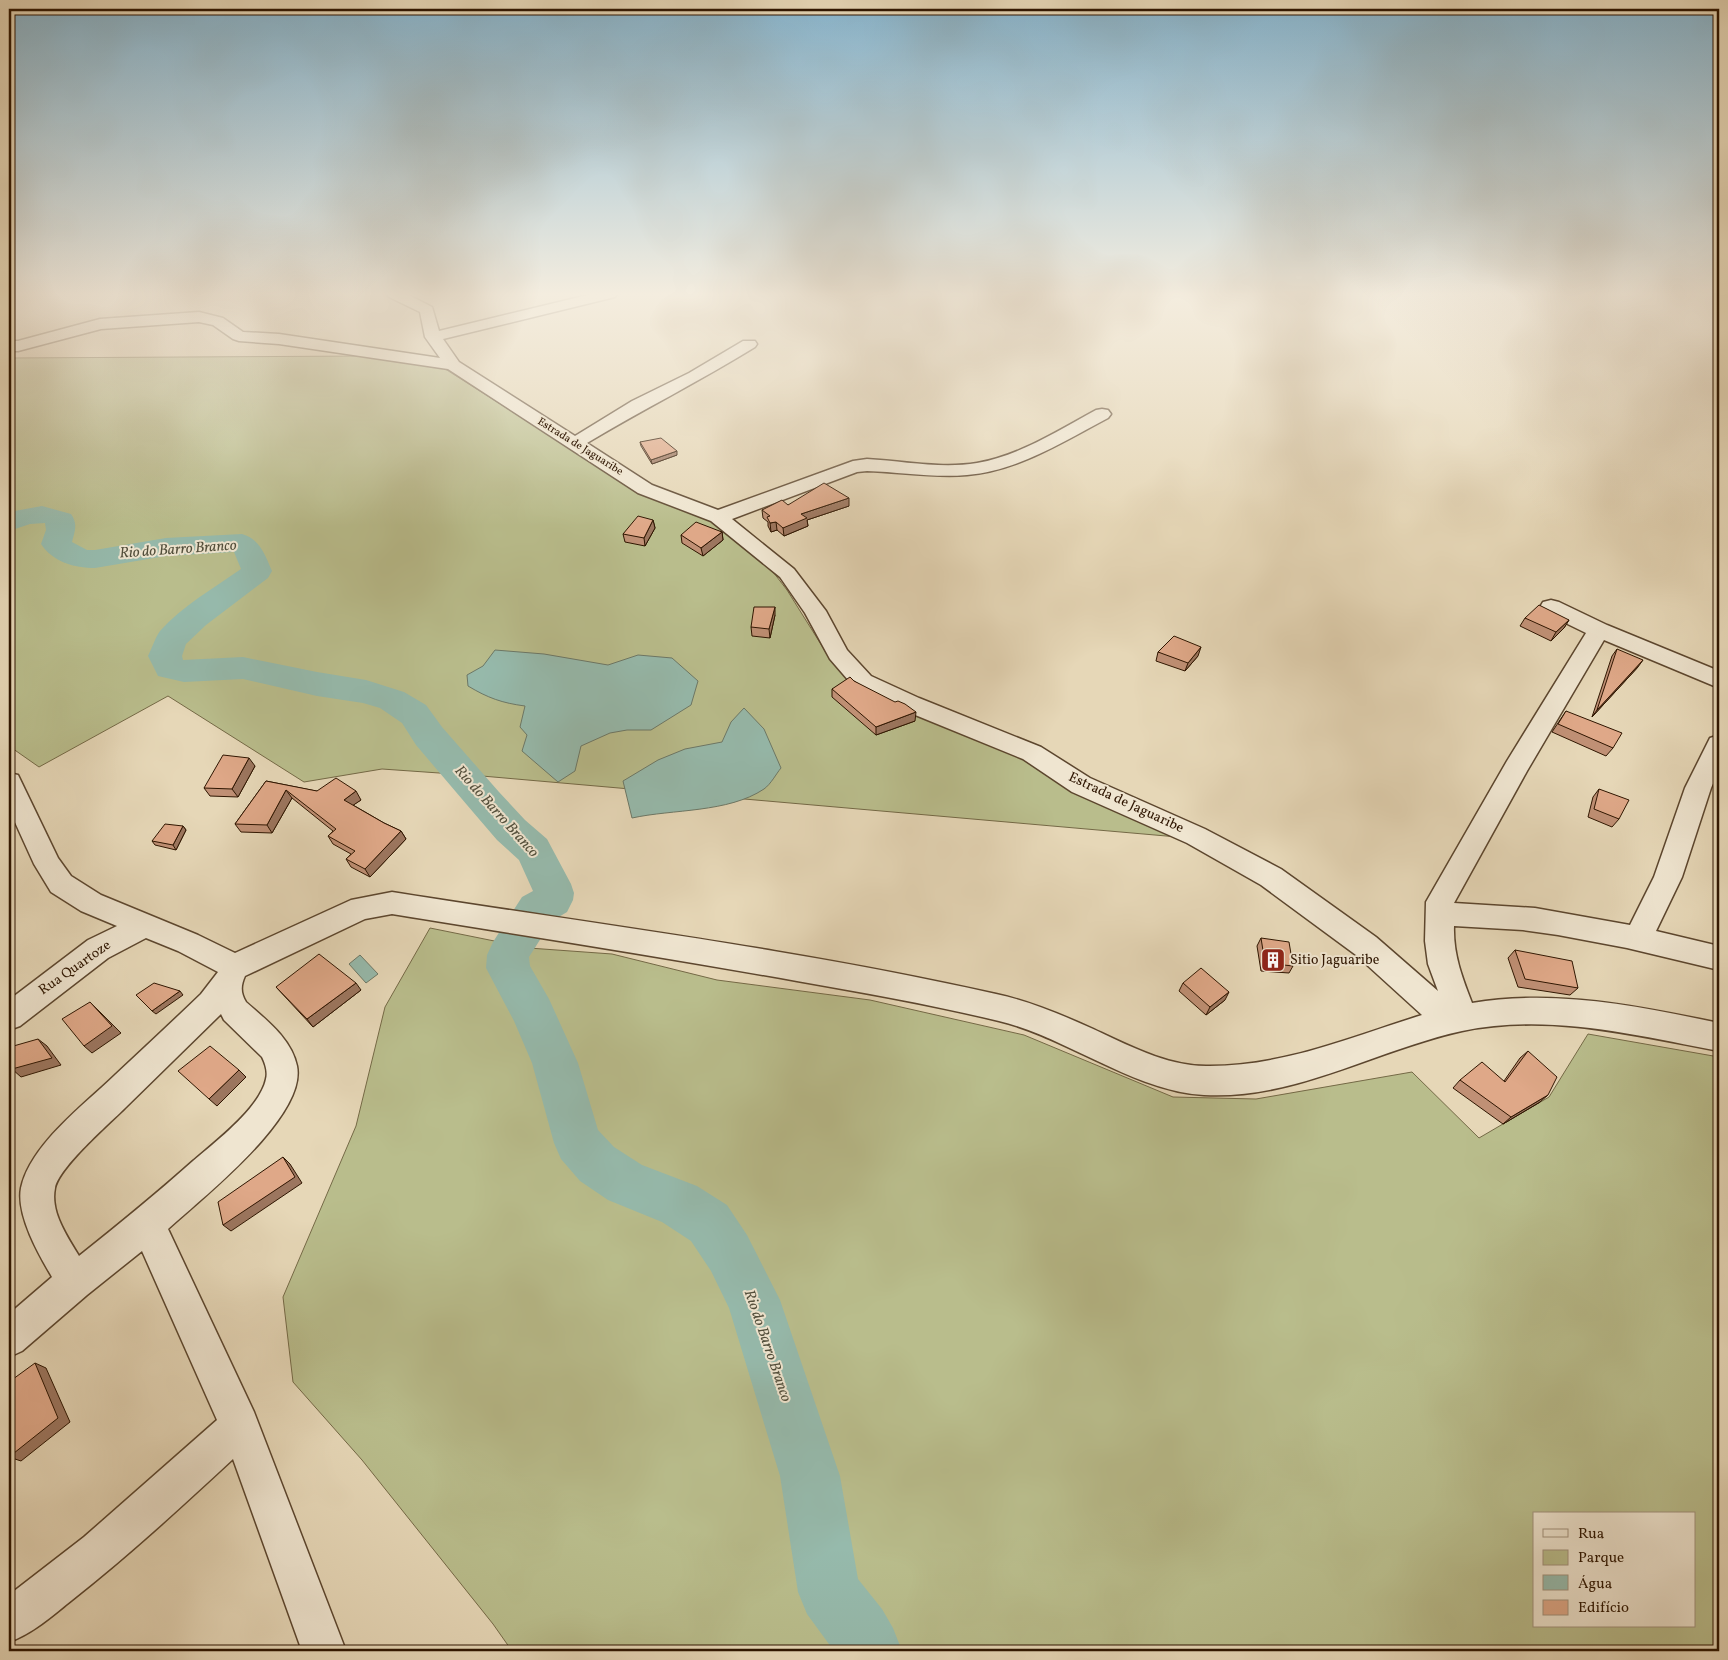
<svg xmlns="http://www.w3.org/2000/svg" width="1728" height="1660" font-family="Vollkorn,serif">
<rect width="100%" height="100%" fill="#e6d7b7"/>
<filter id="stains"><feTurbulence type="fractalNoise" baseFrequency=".004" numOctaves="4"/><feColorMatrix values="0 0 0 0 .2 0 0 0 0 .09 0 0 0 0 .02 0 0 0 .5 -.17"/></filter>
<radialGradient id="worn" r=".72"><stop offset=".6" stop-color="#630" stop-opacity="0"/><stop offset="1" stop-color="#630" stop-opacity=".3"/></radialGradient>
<!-- green -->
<g fill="#b9bd8c" stroke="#746946" fill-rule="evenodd">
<polygon points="365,356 442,367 612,475 710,518 760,555 787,590 827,654 860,684 1007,750 1079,791 1189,838 482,776 382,769 304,782 168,696 39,767 9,746 9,358"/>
<path d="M430 928 529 948 612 954 717 980 870 1000 1024 1035 1173 1097 1256 1099 1412 1072 1479 1138 1549 1097 1588 1034 1719 1057V1651H512L493 1624 362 1460 293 1382 283 1297 356 1126 385 1007ZM1534 1514H1694V1626H1534Z"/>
</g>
<!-- water -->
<g fill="#96baac" stroke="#6c7867">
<path d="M495 650 544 654 608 665 638 655 672 658 698 681 691 705 651 730H627L610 733 581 746 575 771 558 782 522 751 527 735 520 727 525 706C502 703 488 698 468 686L467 675 483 666Z"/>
<path d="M744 708 764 729 781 768C776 774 771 784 764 789 728 813 673 809 632 818L623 781 658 760 685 749 722 742 731 722Z"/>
<polygon points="360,955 378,974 366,983 349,964"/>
</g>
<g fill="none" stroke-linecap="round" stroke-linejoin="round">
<!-- river -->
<path fill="#96baac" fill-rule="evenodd" d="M42 506 71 514C78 524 75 531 72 542L87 550H95L166 538 242 534C260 539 265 555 272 571L268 578 206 625 186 644 182 656 183 660 243 657 317 672 366 680 404 692 426 705 442 727 499 792 525 820 547 839 571 884 574 893 573 900 567 912 552 921 529 957 530 966 549 999 578 1063 598 1130 614 1147 642 1165 697 1186 727 1205 747 1235 780 1300 840 1476 858 1579 882 1609 893 1628 902 1651H834L807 1614 798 1592 780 1476 729 1308 711 1271 691 1241 662 1222 608 1200 580 1181 561 1159 554 1143 532 1063 514 1021 486 968 487 955 493 942 522 897 533 891 519 860 497 840 473 812 416 745 402 723 380 708 363 703 317 696 243 679 184 682 158 676 148 656C152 648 155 638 160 631 182 606 214 588 241 569L234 552 166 556 95 568C74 568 53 562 41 544L46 530 45 523 30 524 9 531V512Z"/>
<defs>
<path id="minor" d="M387 294H407L432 307 439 331 592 294H617L615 297 443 339 459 362 575 436 632 401 689 373 743 341H755L757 344 755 347C700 381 642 410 587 443L652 485 718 510 853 461 867 459C903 461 941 469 977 463 1019 456 1059 430 1096 410L1102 409 1108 410 1111 414 1108 418C1064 441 1018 471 967 475 934 478 900 472 867 471L857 472 732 519 794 569 826 611 847 650 871 676 919 698 1041 747 1090 778 1205 829 1281 869 1376 937 1438 991 1428 964 1425 941 1426 902 1507 761 1586 633 1543 612 1540 607 1543 602 1551 600 1559 602 1607 625 1719 671V688L1604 640 1527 771 1454 903 1535 908 1630 925 1654 877 1685 788 1710 738 1719 735V770L1711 788 1682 877 1656 931 1719 946V970L1627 948 1558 935 1523 930 1454 926C1453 954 1462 977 1472 1003 1555 989 1638 1006 1719 1023V1051C1634 1035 1549 1013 1462 1031 1375 1050 1295 1100 1204 1095 1136 1092 1066 1037 999 1021 933 1005 865 993 797 981 663 957 527 936 392 914L365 919 245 976C241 985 240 992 246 1002 266 1020 291 1038 297 1066 307 1116 203 1197 168 1229L254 1412 346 1651H302L233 1459C180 1508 128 1556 72 1600 52 1616 32 1634 9 1642V1595L84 1537 217 1420 142 1251 87 1295 22 1351 9 1357V1314L52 1277C39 1255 16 1215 21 1188 30 1145 84 1105 115 1075 144 1048 173 1021 201 994L218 972 178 951 146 938 108 958 20 1026 9 1030V1000L88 940 117 926 81 911 51 892 34 864 9 809V773L18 775 58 858 71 876 101 895 198 935 235 953 351 900 392 892C593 924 797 949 996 994 1029 1001 1060 1014 1091 1028 1126 1044 1166 1066 1206 1066 1282 1067 1351 1037 1422 1015L1356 955 1261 885 1187 843 1072 792 1023 759 903 710 855 688 830 659 805 613 780 577 711 521 638 493 448 369 279 344 239 341 233 339 213 325 199 322 101 329 18 351H9V341H18L100 319 199 312 223 318 243 332 279 334 440 358 425 337 420 312 389 297ZM221 1014 224 1020 262 1057C265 1063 268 1072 266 1079 260 1108 215 1142 193 1161 156 1194 118 1225 79 1256 67 1236 50 1212 55 1188 59 1167 109 1124 125 1108 157 1077 189 1045 221 1014Z"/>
</defs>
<!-- minor casing -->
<use href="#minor" stroke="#5c462e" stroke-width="3"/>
<!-- minor -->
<use href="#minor" fill="#efe5d0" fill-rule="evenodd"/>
</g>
<!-- wall -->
<g fill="#c09075" stroke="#2e1500">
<polygon points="640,442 677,455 652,464 641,446"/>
<polygon points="788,505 849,506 807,520 808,526 784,536 777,530 771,532 768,526 768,522 763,518 762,510"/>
<polygon points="653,520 655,528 645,546 625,542 623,534"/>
<polygon points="722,532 723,540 703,556 682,543 681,535"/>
<polygon points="775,615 770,638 752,636 751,627"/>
<polygon points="1525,618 1569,620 1564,628 1551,641 1520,626"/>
<polygon points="1617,649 1638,667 1592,717 1612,656"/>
<polygon points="1158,652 1198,656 1185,671 1156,661"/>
<polygon points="854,681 915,721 876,735 832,697 832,689"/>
<polygon points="1566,711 1613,748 1606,756 1552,732"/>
<polygon points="255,766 238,797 210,796 204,788"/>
<polygon points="266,781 361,800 353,805 384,823 401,831 406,839 370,877 351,867 346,859 351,854 333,844 328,836 333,831 292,798 272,833 241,832 235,824"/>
<polygon points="1599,789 1619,819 1612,827 1588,817 1593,797"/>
<polygon points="183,826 186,830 176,850 155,845 152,841"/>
<polygon points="1261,938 1293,966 1289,973 1261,971 1257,946"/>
<polygon points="1515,950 1578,988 1570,995 1518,987 1508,958"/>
<polygon points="1183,983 1225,1000 1206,1015 1179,991"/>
<polygon points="276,987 361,990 313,1027"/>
<polygon points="1528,1051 1540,1102 1503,1124 1453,1088 1460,1080 1504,1081 1520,1058"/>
</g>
<!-- shaded-wall -->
<g fill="#9c765f" stroke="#2e1500">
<polygon points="677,451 677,455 652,464 651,460"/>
<polygon points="849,498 849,506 807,520 808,526 784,536 783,528 801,514"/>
<polygon points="653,520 655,528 645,546 644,538"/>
<polygon points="776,522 777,530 771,532 770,523"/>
<polygon points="722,532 723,540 703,556 701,548"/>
<polygon points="775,607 775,615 770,638 769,629"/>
<polygon points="1569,620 1564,628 1551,641 1556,632"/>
<polygon points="1201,647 1198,656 1185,671 1188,663"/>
<polygon points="1643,660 1638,667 1592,717 1597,710"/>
<polygon points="916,712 915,721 876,735 876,727"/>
<polygon points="249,758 255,766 238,797 232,789"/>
<polygon points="286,790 292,798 272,833 267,825"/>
<polygon points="356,791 361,800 349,808 344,800"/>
<polygon points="183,826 186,830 176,850 173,845"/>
<polygon points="401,831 406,839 370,877 365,869"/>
<polygon points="356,983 361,990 313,1027 307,1019"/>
<polygon points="180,991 183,995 156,1014 152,1011"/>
<polygon points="1229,992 1225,1000 1206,1015 1210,1007"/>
<polygon points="90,1002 121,1033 92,1053 84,1046"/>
<polygon points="38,1039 47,1046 61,1065 21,1077 12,1069"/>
<polygon points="239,1070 246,1077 217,1106 209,1099"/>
<polygon points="1548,1095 1540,1102 1503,1124 1511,1117"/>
<polygon points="283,1157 290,1164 302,1183 231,1231 223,1225"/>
<polygon points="35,1363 46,1368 70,1422 21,1461 9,1457"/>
</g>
<!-- building -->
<g fill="#dfa888" stroke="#2e1500">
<polygon points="661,438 677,451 651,460 640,442"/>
<polygon points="824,483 849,498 801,514 807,518 783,528 776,522 770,523 767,517 770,516 762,510 782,500 788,505"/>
<polygon points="638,516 653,520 644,538 623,534"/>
<polygon points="696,522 722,532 701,548 681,535"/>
<polygon points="1539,605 1569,620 1556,632 1525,618"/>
<polygon points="754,607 775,607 769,629 751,627"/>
<polygon points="1174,636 1201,647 1188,663 1158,652"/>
<polygon points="1617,649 1643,660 1597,710"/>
<polygon points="850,677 854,681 895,702 898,701 905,704 916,712 876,727 832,689"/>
<polygon points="1566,711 1622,733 1613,748 1558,724"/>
<polygon points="223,755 249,758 232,789 204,788"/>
<polygon points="336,778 356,791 344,800 384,823 401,831 365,869 346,859 355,851 328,836 336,829 286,790 267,825 235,824 266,781 317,791"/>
<polygon points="1599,789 1629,800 1619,819 1594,809"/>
<polygon points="165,824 183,826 173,845 152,841"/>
<polygon points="1261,938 1289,942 1293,966 1265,963"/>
<polygon points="1515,950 1572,961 1578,988 1525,979"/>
<polygon points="319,954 356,983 307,1019 276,987"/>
<polygon points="1201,968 1229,992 1210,1007 1183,983"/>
<polygon points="154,983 180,991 152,1011 136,995"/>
<polygon points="90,1002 112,1026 84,1046 62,1019"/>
<polygon points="38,1039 52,1058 12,1069 10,1047"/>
<polygon points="210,1046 239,1070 209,1099 178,1071"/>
<polygon points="1528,1051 1557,1077 1548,1095 1511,1117 1460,1080 1482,1062 1505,1082"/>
<polygon points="283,1157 295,1177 223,1225 218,1202"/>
<polygon points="35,1363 58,1418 9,1457 9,1382"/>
</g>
<!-- sky -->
<linearGradient id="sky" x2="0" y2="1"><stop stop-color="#87b6d0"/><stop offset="0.56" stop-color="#f4eddf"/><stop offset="1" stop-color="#f4eddf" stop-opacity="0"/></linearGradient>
<rect width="1728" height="526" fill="url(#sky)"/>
<!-- icons -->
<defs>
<symbol id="building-square" viewBox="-11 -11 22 22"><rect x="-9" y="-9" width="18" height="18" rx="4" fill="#8f2418" stroke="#efe5d0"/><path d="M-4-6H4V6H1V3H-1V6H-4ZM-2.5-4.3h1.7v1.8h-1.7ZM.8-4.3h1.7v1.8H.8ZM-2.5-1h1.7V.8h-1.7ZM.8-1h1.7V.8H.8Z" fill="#fff"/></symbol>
</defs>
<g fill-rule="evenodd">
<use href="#building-square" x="1259" y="946" width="28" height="28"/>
</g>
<g text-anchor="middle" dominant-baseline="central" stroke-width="4" stroke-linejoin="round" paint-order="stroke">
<!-- far-street labels -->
<g font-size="11" fill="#2e1500" stroke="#efe5d0">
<text transform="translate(580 447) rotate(32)">Estrada de Jaguaribe</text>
</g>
<!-- street labels -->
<g font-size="14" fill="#2e1500" stroke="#efe5d0">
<text transform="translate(1126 803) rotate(25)">Estrada de Jaguaribe</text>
<text transform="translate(75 968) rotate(-35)">Rua Quartoze</text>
</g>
<!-- poi labels -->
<g font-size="14" fill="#2e1500" stroke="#efe5d0" text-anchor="start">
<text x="1290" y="960">Sitio Jaguaribe</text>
</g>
<!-- water labels -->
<g font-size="15" font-style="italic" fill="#524f3c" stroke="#efe5d0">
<text transform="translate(178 550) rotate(-4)">Rio do Barro Branco</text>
<text transform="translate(496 812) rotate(48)">Rio do Barro Branco</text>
<text transform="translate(767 1346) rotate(71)">Rio do Barro Branco</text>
</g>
</g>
<!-- margin -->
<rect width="1728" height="1660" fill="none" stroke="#e6d7b7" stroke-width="30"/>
<rect x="10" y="10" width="1708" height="1640" fill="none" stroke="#2e1500" stroke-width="2.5"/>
<rect x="15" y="15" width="1698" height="1630" fill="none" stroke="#2e1500"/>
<!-- legend -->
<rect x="1533" y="1512" width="162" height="115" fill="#efe5d0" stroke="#a2927d"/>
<rect x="1543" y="1529" width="25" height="8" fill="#efe5d0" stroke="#a2927d"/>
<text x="1578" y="1538" font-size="15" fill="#2e1500">Rua</text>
<rect x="1543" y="1550" width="25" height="15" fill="#b9bd8c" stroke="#a2927d"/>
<text x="1578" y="1562" font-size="15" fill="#2e1500">Parque</text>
<rect x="1543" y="1575" width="25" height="15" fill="#96baac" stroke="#a2927d"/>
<text x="1578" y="1588" font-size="15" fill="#2e1500">Água</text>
<rect x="1543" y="1600" width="25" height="15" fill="#dfa888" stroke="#a2927d"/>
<text x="1578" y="1612" font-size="15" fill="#2e1500">Edifício</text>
<rect width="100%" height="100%" filter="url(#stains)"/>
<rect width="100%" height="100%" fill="url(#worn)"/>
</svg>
